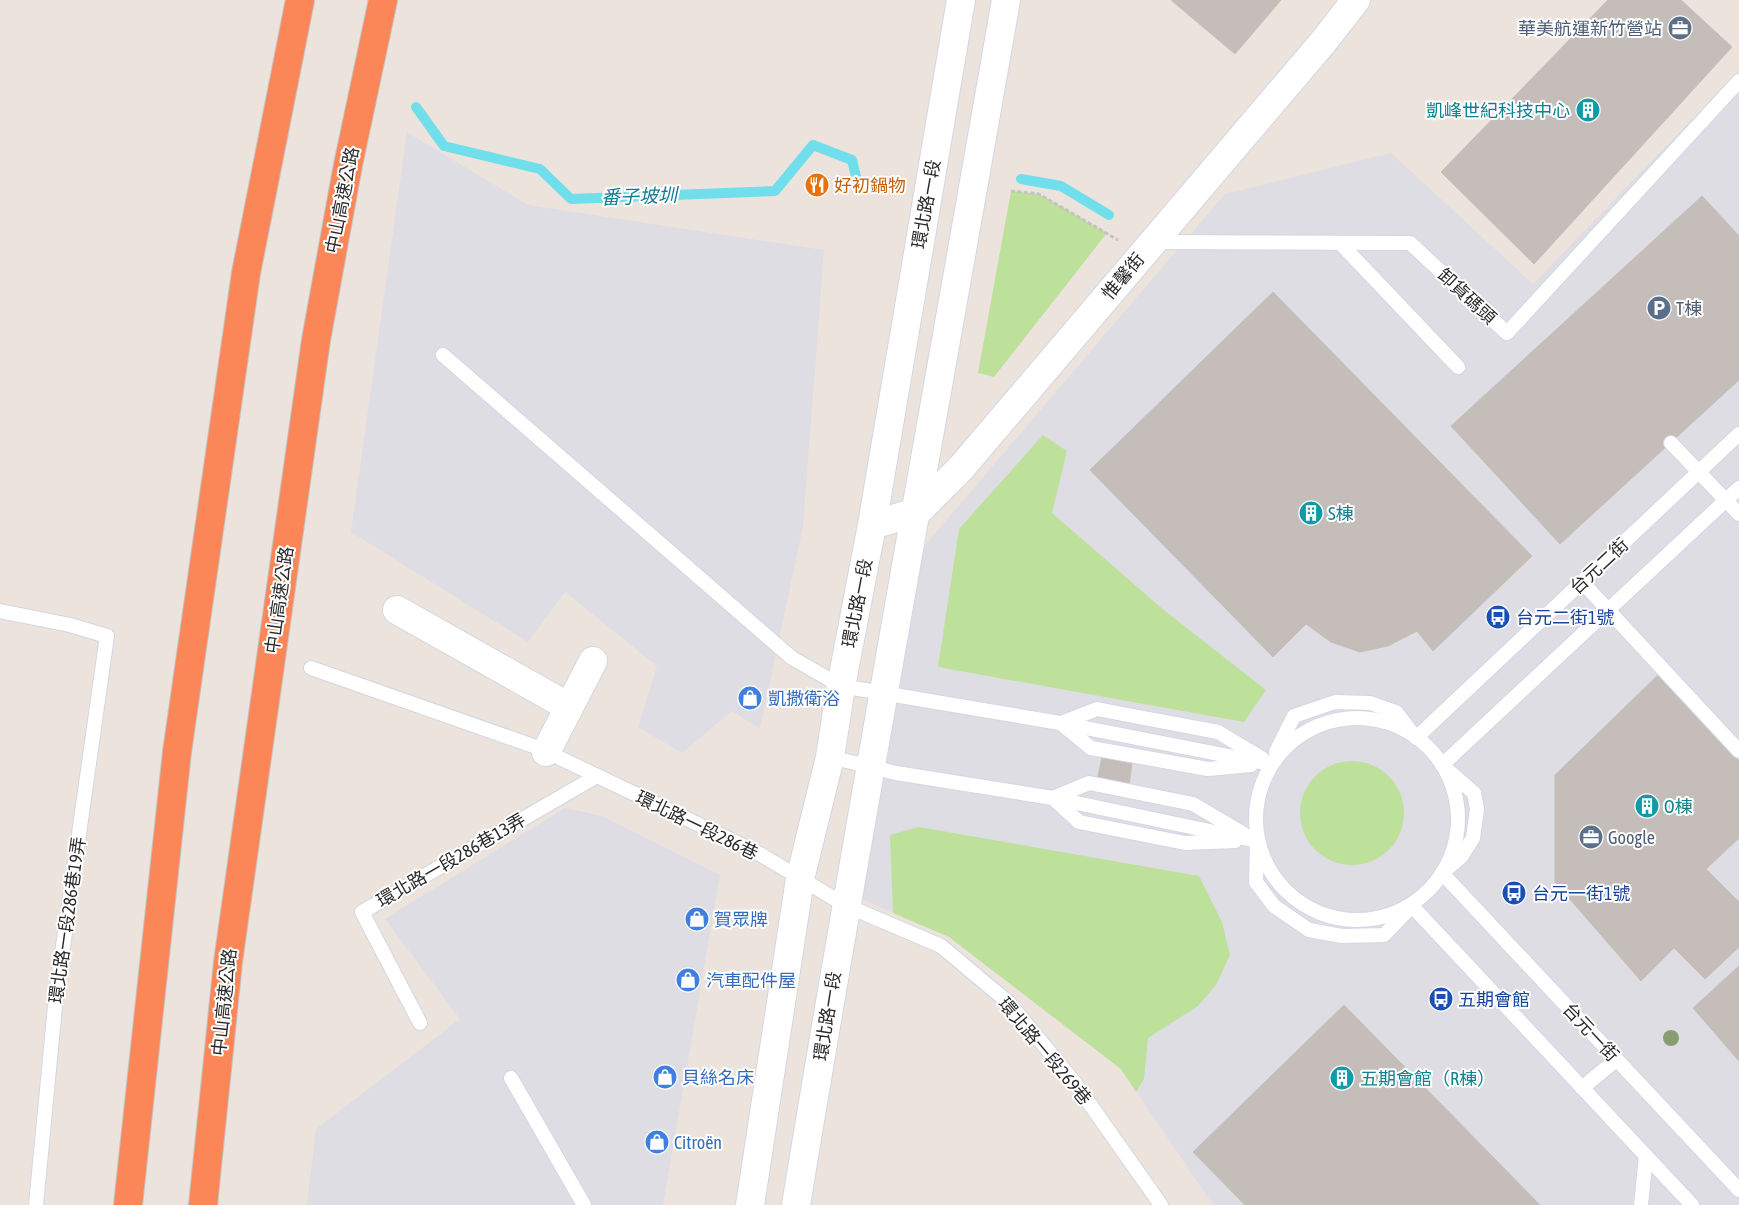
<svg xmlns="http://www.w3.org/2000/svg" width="1739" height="1205" font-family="'Asap Condensed','Noto Sans TC',sans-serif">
<rect width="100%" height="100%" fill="#ece3dc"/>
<!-- industrial -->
<g fill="#dedde4">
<polygon points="1739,71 1739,1205 1213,1205 1121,1069 949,937 850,894 920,551 1225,194 1391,153 1533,284"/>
<polygon points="407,132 528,205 824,250 803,526 760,729 732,711 682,753 638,727 657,666 565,592 528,642 351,532"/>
<polygon points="565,808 602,816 720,875 663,1205 307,1205 316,1129 460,1019 385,919"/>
</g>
<!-- green -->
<g fill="#bde19a">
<polygon points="1011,191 1039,194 1107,233 994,377 978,373"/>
<polygon points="1043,435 1067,451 1052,513 1165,611 1266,690 1244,722 938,667 959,529"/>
<circle cx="1352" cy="813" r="52"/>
<polygon points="919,827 1199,876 1222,922 1230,955 1216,985 1198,1006 1148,1038 1144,1079 1136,1092 1121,1069 949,937 893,913 890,835"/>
</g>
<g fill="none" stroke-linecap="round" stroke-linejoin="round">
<!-- stream -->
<g stroke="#71deec" stroke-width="10">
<polyline points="416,107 444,146 540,169 571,199 775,191 813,145 852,160 857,181"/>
<polyline points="1021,179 1061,186 1109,215"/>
</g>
</g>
<!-- building -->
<g fill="#c4bdb9" stroke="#c7beb6">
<polygon points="1171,0 1281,0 1235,54"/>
<polygon points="1608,0 1681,0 1732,47 1534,264 1441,172"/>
<polygon points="1702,196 1739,236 1739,380 1560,544 1451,426"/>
<polygon points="1273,292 1532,556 1433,651 1417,631 1388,646 1360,652 1331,642 1306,624 1273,657 1090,470"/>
<polygon points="1658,675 1739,761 1739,838 1706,869 1739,902 1739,947 1705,979 1674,948 1641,981 1555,882 1555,775"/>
<polygon points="1102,758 1132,763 1129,785 1097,780"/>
<polygon points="1739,966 1739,1061 1693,1008"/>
<polygon points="1344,1005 1540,1205 1245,1205 1193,1152"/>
</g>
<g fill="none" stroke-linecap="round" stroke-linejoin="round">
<defs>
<g id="service">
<polyline points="1153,242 1410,243 1507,333 1739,81"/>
<polyline points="1340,243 1458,367"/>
<polyline points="443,355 792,658 841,686 1060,723 1270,764"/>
<polyline points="1671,443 1739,514"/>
<polyline points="1739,488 1442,765 1474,793 1477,809 1473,838 1461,857 1442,873 1739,1190"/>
<polyline points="1582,582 1739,751"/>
<polyline points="0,611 70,625 107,636 56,996 36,1205"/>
<polyline points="311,668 539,748 758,853 845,905 941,946 1009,1003 1075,1083 1161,1205"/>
<circle cx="1357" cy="819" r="101"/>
<polyline points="1061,723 1097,709 1128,715 1218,732 1263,759"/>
<polyline points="1063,725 1091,748 1208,769 1251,765"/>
<polyline points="1276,752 1294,716 1335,702 1370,703 1396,712 1416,738 1739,434"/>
<polyline points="830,757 896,773 1053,798 1257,841"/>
<polyline points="1053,798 1089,783 1193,804 1244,834"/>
<polyline points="1053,798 1079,822 1185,843 1235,841"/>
<polyline points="1257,841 1256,882 1274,906 1309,930 1342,936 1384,935 1412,906 1692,1205"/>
<polyline points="420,1023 362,912 597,776"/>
<polyline points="511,1078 584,1205"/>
<polyline points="1582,1088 1616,1060"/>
<polyline points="1641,1205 1646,1156"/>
</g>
<g id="minor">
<polyline points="872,525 917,512 961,468 1324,41 1356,0"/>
<polyline points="397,610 569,707"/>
<polyline points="546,752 593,661"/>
</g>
<g id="tertiary">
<polyline points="750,1205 800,879 830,757 841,686 872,525 961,0"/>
<path d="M796 1205C862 803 936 402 1006 0"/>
</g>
<g id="motorway">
<polyline points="128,1205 177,752 246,273 300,0"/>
<polyline points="203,1205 228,962 316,340 348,165 383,0"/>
</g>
</defs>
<!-- service casing -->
<use href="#service" stroke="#d2d7e3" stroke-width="16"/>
<!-- minor casing -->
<use href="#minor" stroke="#d2d7e3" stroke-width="30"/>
<!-- tertiary casing -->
<use href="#tertiary" stroke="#d2d7e3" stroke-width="30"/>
<!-- motorway casing -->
<use href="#motorway" stroke="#c3c3c3" stroke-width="30"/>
<!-- path -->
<polyline stroke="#c3c3c3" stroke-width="3" stroke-dasharray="4 2.5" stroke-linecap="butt" points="1011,191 1039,194 1118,240"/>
<!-- service -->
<use href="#service" stroke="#fff" stroke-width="14"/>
<!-- minor -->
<use href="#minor" stroke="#fff" stroke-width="28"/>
<!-- tertiary -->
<use href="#tertiary" stroke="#fff" stroke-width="28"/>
<!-- motorway -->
<use href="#motorway" stroke="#fb8758" stroke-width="28"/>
</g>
<!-- trees -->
<circle fill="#889e72" cx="1671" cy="1038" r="8"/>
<!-- icons -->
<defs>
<symbol id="office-disc" viewBox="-11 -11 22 22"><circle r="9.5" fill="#5c6f8a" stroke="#fff"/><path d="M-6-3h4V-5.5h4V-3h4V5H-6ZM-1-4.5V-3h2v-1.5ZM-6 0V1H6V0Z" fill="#fff"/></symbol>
<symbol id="building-disc" viewBox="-11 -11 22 22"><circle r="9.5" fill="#0f9aa8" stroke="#fff"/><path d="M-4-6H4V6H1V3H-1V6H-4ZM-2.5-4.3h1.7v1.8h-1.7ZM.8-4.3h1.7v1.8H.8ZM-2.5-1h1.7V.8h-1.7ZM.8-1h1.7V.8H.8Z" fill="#fff"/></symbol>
<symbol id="restaurant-disc" viewBox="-11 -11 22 22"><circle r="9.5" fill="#e8710a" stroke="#fff"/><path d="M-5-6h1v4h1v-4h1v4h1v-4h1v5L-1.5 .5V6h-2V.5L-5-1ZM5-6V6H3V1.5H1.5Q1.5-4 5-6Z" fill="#fff"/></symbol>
<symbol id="parking-disc" viewBox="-11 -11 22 22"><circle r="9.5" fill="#5c6f8a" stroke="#fff"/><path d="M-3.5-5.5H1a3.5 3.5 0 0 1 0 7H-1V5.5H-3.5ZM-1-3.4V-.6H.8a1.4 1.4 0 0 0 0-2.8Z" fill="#fff"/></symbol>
<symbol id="bus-disc" viewBox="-11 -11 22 22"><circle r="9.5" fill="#1a4fb4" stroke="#fff"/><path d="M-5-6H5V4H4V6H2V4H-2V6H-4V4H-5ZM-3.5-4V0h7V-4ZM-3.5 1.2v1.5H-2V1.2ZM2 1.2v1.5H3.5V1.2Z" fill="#fff"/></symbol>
<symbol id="shop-disc" viewBox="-11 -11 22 22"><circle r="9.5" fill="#3f7fe0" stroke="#fff"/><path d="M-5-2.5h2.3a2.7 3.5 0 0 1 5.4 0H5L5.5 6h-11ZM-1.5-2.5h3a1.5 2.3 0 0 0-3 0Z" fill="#fff"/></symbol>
</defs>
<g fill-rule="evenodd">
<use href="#office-disc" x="1666" y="14" width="28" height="28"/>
<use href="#building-disc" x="1574" y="96" width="28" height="28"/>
<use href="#restaurant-disc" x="803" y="171" width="28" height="28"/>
<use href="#parking-disc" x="1645" y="294" width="28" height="28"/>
<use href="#building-disc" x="1297" y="499" width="28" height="28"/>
<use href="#bus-disc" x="1484" y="603" width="28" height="28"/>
<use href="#shop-disc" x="736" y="684" width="28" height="28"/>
<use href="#building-disc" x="1633" y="792" width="28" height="28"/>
<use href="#office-disc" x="1577" y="823" width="28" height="28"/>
<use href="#bus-disc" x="1500" y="879" width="28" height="28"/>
<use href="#shop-disc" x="683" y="905" width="28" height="28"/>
<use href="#shop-disc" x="674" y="966" width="28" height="28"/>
<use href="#bus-disc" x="1427" y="985" width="28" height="28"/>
<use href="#shop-disc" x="651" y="1063" width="28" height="28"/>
<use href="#building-disc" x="1328" y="1064" width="28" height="28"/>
<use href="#shop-disc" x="643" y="1128" width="28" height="28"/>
</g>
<g text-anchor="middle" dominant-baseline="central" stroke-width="4" stroke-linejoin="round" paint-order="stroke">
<!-- service labels -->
<g font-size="18" fill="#4e5e75" stroke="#fff" text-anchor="start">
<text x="1662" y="28" text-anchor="end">華美航運新竹營站</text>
<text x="1676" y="308">T棟</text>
<text x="1608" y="837">Google</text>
</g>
<!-- culture labels -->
<g font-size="18" fill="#0d838f" stroke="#fff" text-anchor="start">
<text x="1570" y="110" text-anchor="end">凱峰世紀科技中心</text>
<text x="1328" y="513">S棟</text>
<text x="1664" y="806">O棟</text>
<text x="1360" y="1078">五期會館（R棟）</text>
</g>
<!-- food labels -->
<g font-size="18" fill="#c56008" stroke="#fff" text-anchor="start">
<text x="834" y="185">好初鍋物</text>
</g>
<!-- street labels -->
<g font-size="18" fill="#2a2a2a" stroke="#fff">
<text transform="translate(342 200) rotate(-79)">中山高速公路</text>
<text transform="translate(926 204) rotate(-80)">環北路一段</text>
<text transform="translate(1123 276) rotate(-50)">惟馨街</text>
<text transform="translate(1467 296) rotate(43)">卸貨碼頭</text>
<text transform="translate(1599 566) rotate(-43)">台元二街</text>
<text transform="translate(279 600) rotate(-82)">中山高速公路</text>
<text transform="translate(857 603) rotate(-79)">環北路一段</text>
<text transform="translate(697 825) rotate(26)">環北路一段286巷</text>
<text transform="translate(451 860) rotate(-30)">環北路一段286巷13弄</text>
<text transform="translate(67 920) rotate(-82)">環北路一段286巷19弄</text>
<text transform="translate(224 1002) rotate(-84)">中山高速公路</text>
<text transform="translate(827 1016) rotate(-81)">環北路一段</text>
<text transform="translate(1591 1032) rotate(47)">台元一街</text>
<text transform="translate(1045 1051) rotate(50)">環北路一段269巷</text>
</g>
<!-- transit labels -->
<g font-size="18" fill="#164399" stroke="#fff" text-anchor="start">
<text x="1516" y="617">台元二街1號</text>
<text x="1532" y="893">台元一街1號</text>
<text x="1458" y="999">五期會館</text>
</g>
<!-- shop labels -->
<g font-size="18" fill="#366cbe" stroke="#fff" text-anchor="start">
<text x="768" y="698">凱撒衛浴</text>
<text x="714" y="919">賀眾牌</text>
<text x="706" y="980">汽車配件屋</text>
<text x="682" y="1077">貝絲名床</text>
<text x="674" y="1142">Citroën</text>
</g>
<!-- water labels -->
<g font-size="19" font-style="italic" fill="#107d98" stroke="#fff">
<text transform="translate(639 196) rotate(-2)">番子坡圳</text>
</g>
</g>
</svg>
